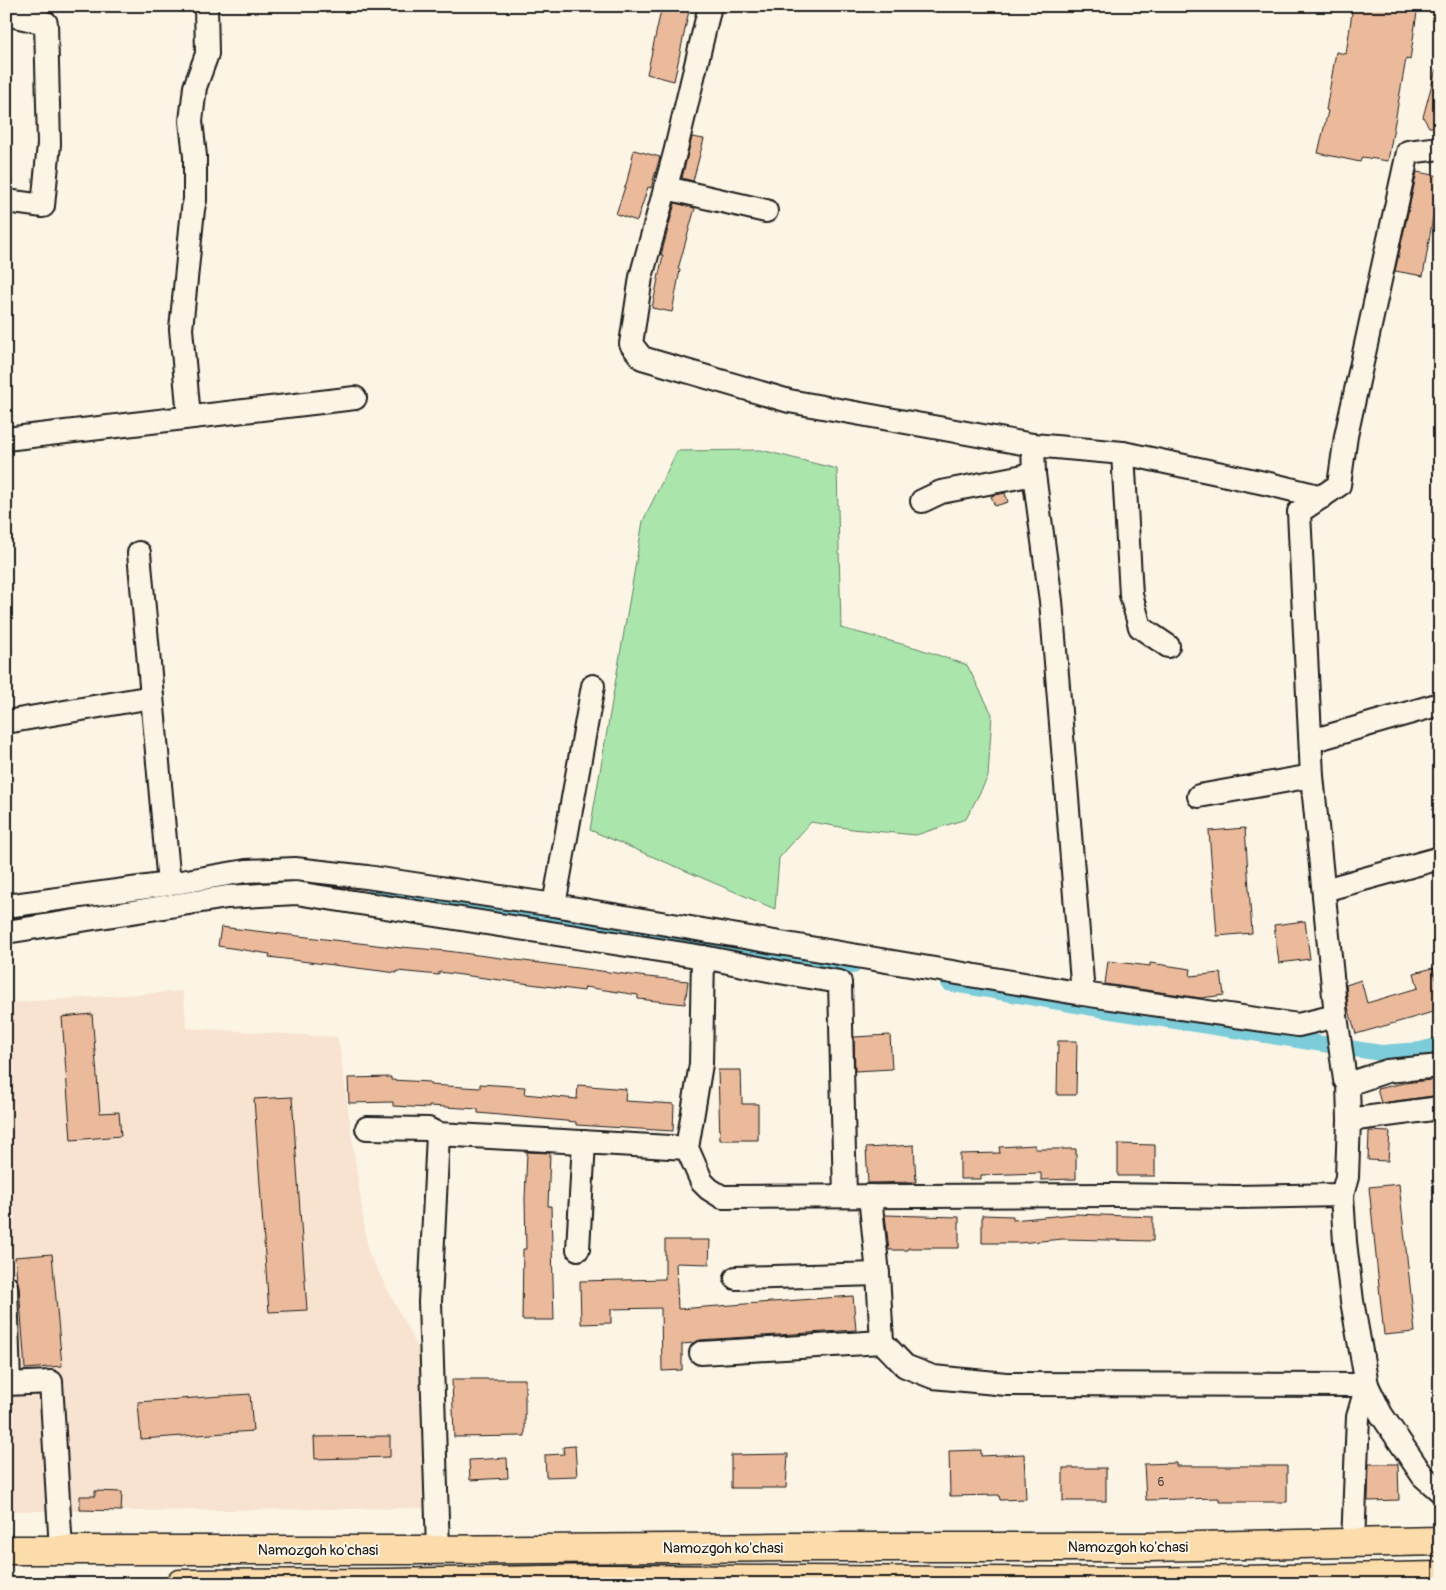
<svg xmlns="http://www.w3.org/2000/svg" width="1446" height="1590" font-family="Pangolin,sans-serif">
<rect width="100%" height="100%" fill="#fcf5e5"/>
<filter id="ink" filterUnits="userSpaceOnUse"><feTurbulence type="fractalNoise" baseFrequency=".02" numOctaves="2"/><feDisplacementMap in="SourceGraphic" scale="10" xChannelSelector="R" yChannelSelector="G"/><feConvolveMatrix kernelMatrix="1 2 1 2 8 2 1 2 1" color-interpolation-filters="sRGB"/></filter>
<g filter="url(#ink)">
<!-- built -->
<polygon fill="#f7e3cf" points="183,991 187,1028 338,1037 368,1252 428,1367 432,1508 121,1511 6,1511 6,1003"/>
<!-- green -->
<polygon fill="#aae6ac" stroke="#638164" points="761,450 837,469 841,628 917,648 967,665 992,714 988,777 966,819 916,835 852,829 811,822 779,858 775,909 590,830 643,521 677,451"/>
<g fill="none" stroke-linecap="round" stroke-linejoin="round">
<!-- canal -->
<g stroke="#7cccd9" stroke-width="16">
<polyline points="374,888 514,915 853,966"/>
<polyline points="948,983 1111,1011 1381,1053 1420,1050 1440,1045"/>
</g>
</g>
<!-- building -->
<g fill="#ebba9b" stroke="#1c1c1c">
<polygon points="662,6 690,6 674,81 647,74"/>
<polygon points="1353,6 1378,6 1417,12 1410,60 1406,59 1388,161 1362,157 1360,162 1318,153 1328,111 1326,110 1336,52 1346,54"/>
<polygon points="1436,69 1440,70 1440,127 1429,127 1423,117"/>
<polygon points="692,137 704,139 693,181 682,178"/>
<polygon points="634,150 660,157 651,188 648,187 637,221 616,214 627,181"/>
<polygon points="1417,172 1440,176 1423,276 1395,271"/>
<polygon points="675,203 695,208 678,269 680,270 672,312 652,308 663,255 661,255"/>
<polygon points="1005,493 1008,502 995,506 991,496"/>
<polygon points="1245,828 1252,933 1217,936 1209,831"/>
<polygon points="1305,921 1310,959 1279,963 1274,925"/>
<polygon points="221,927 402,948 402,947 447,951 647,977 688,981 685,1004 638,999 638,995 585,987 584,991 439,972 439,975 397,971 397,973 269,957 270,954 218,946"/>
<polygon points="1108,961 1150,966 1150,963 1191,969 1190,976 1221,973 1224,995 1201,998 1105,984"/>
<polygon points="1433,968 1440,992 1440,1010 1356,1034 1348,1007 1346,985 1361,980 1367,1003 1418,988 1414,973"/>
<polygon points="92,1014 100,1113 119,1112 121,1136 71,1140 62,1017"/>
<polygon points="890,1035 892,1069 855,1071 854,1037"/>
<polygon points="1058,1041 1077,1041 1076,1095 1057,1095"/>
<polygon points="718,1070 741,1070 742,1104 758,1104 758,1140 720,1140"/>
<polygon points="391,1077 391,1080 430,1082 430,1085 480,1088 480,1084 525,1087 524,1094 577,1099 578,1085 626,1089 625,1101 674,1104 673,1131 576,1125 576,1122 478,1113 478,1109 429,1106 429,1108 393,1106 393,1102 349,1103 348,1078"/>
<polygon points="1440,1079 1440,1095 1381,1103 1377,1089 1404,1083"/>
<polygon points="292,1097 307,1310 269,1312 254,1099"/>
<polygon points="1369,1131 1390,1132 1388,1161 1368,1160"/>
<polygon points="1118,1144 1155,1145 1155,1176 1118,1176"/>
<polygon points="914,1145 916,1182 868,1183 866,1148"/>
<polygon points="1035,1145 1035,1149 1076,1149 1076,1179 1041,1180 1041,1173 981,1175 981,1179 960,1179 960,1154 1000,1153 999,1147"/>
<polygon points="527,1152 550,1153 548,1206 551,1206 554,1320 522,1320 523,1249 526,1249 525,1199"/>
<polygon points="1399,1184 1415,1332 1384,1335 1369,1187"/>
<polygon points="1075,1214 1153,1217 1153,1241 1063,1239 1019,1243 982,1243 982,1215 1013,1216 1013,1220"/>
<polygon points="885,1215 959,1217 959,1248 908,1248 908,1250 889,1250"/>
<polygon points="665,1240 710,1240 709,1264 676,1263 678,1309 853,1296 856,1330 700,1340 693,1343 682,1344 682,1370 662,1371 661,1308 611,1309 611,1323 581,1324 580,1281 665,1279"/>
<polygon points="52,1254 62,1366 25,1369 19,1286 17,1279 15,1257"/>
<polygon points="452,1379 525,1379 525,1436 454,1437"/>
<polygon points="250,1394 253,1431 141,1439 138,1402"/>
<polygon points="390,1436 390,1457 315,1459 314,1437"/>
<polygon points="575,1446 577,1476 546,1477 545,1455 564,1454 563,1447"/>
<polygon points="981,1450 981,1456 1024,1454 1026,1499 1000,1500 999,1495 950,1496 949,1451"/>
<polygon points="788,1454 786,1488 731,1488 731,1455"/>
<polygon points="507,1458 508,1478 470,1480 469,1460"/>
<polygon points="1176,1463 1176,1466 1287,1466 1287,1502 1219,1502 1219,1498 1146,1500 1144,1464"/>
<polygon points="1369,1464 1398,1464 1399,1500 1368,1501"/>
<rect x="1063" y="1468" width="43" height="33"/>
<polygon points="95,1491 122,1492 121,1511 80,1510 80,1496 95,1496"/>
</g>
<g fill="none" stroke-linecap="round" stroke-linejoin="round">
<defs>
<g id="minor">
<polyline points="710,6 675,153 641,277 631,344 642,358 789,401 1033,445 1034,474 1051,601 1083,994"/>
<polyline points="6,14 46,23 49,144 43,206 6,201"/>
<polyline points="666,188 766,211"/>
<polyline points="189,417 181,329 193,209 195,200 195,156 191,121 195,87 207,54 206,6"/>
<polyline points="6,439 355,398"/>
<polyline points="1033,445 1123,453 1269,484 1322,497"/>
<polyline points="1123,453 1131,595 1140,627 1168,646"/>
<polyline points="922,501 941,492 1034,474"/>
<polyline points="139,553 169,884"/>
<polyline points="593,686 554,905 1083,994 1298,1025 1336,1016"/>
<polyline points="6,722 152,697"/>
<polyline points="1311,741 1440,704"/>
<polyline points="1199,796 1312,776"/>
<polyline points="1324,890 1440,858"/>
<polyline points="6,906 169,884 246,871 295,869 367,877 554,905"/>
<polyline points="6,932 227,897 296,893 703,957 779,972 840,982 845,1196"/>
<polyline points="703,957 701,1064 687,1148 702,1182 709,1189 722,1197 1114,1195 1236,1197 1342,1195"/>
<polyline points="1348,1084 1387,1071 1440,1066"/>
<polyline points="1349,1120 1440,1108"/>
<polyline points="367,1128 428,1129 438,1134 687,1148"/>
<polyline points="438,1134 430,1302 438,1550"/>
<polyline points="870,1196 878,1274 882,1342"/>
<polyline points="578,1249 584,1142"/>
<polyline points="736,1278 878,1274"/>
<polyline points="6,1286 9,1384"/>
<polyline points="701,1353 882,1342 905,1366 933,1377 1006,1384 1367,1385 1381,1414 1423,1476 1440,1491"/>
<polyline points="6,1384 51,1382 61,1550"/>
<polyline points="1353,1544 1358,1417 1367,1385 1352,1301 1345,1242 1342,1195 1347,1177 1349,1120 1348,1084 1345,1080 1336,1016 1312,776 1299,512 1339,485 1346,436 1408,152 1440,148"/>
</g>
<g id="major">
<polyline points="6,1550 413,1550 788,1547 1150,1547 1440,1541"/>
<polyline points="180,1584 389,1583 601,1579 1143,1582 1440,1576"/>
</g>
</defs>
<!-- minor casing -->
<use href="#minor" stroke="#1c1c1c" stroke-width="26"/>
<!-- major casing -->
<use href="#major" stroke="#1c1c1c" stroke-width="31"/>
<!-- minor -->
<use href="#minor" stroke="#fcf5e5" stroke-width="22"/>
<!-- major -->
<use href="#major" stroke="#fddcac" stroke-width="28"/>
</g>
</g>
<g text-anchor="middle" dominant-baseline="central" stroke-width="4" stroke-linejoin="round" paint-order="stroke">
<!-- number labels -->
<g font-size="12" fill="#50443c">
<text x="1161" y="1482">6</text>
</g>
<!-- street labels -->
<g font-size="15" fill="#1c1c1c" stroke="#fcf5e5">
<text x="1128" y="1547">Namozgoh ko'chasi</text>
<text x="723" y="1548">Namozgoh ko'chasi</text>
<text x="318" y="1550">Namozgoh ko'chasi</text>
</g>
</g>
<!-- margin -->
<rect width="1446" height="1590" fill="none" stroke="#fcf5e5" stroke-width="25"/>
<rect x="12" y="12" width="1421" height="1565" fill="none" stroke="#1c1c1c" stroke-width="2" filter="url(#ink)"/>
</svg>
